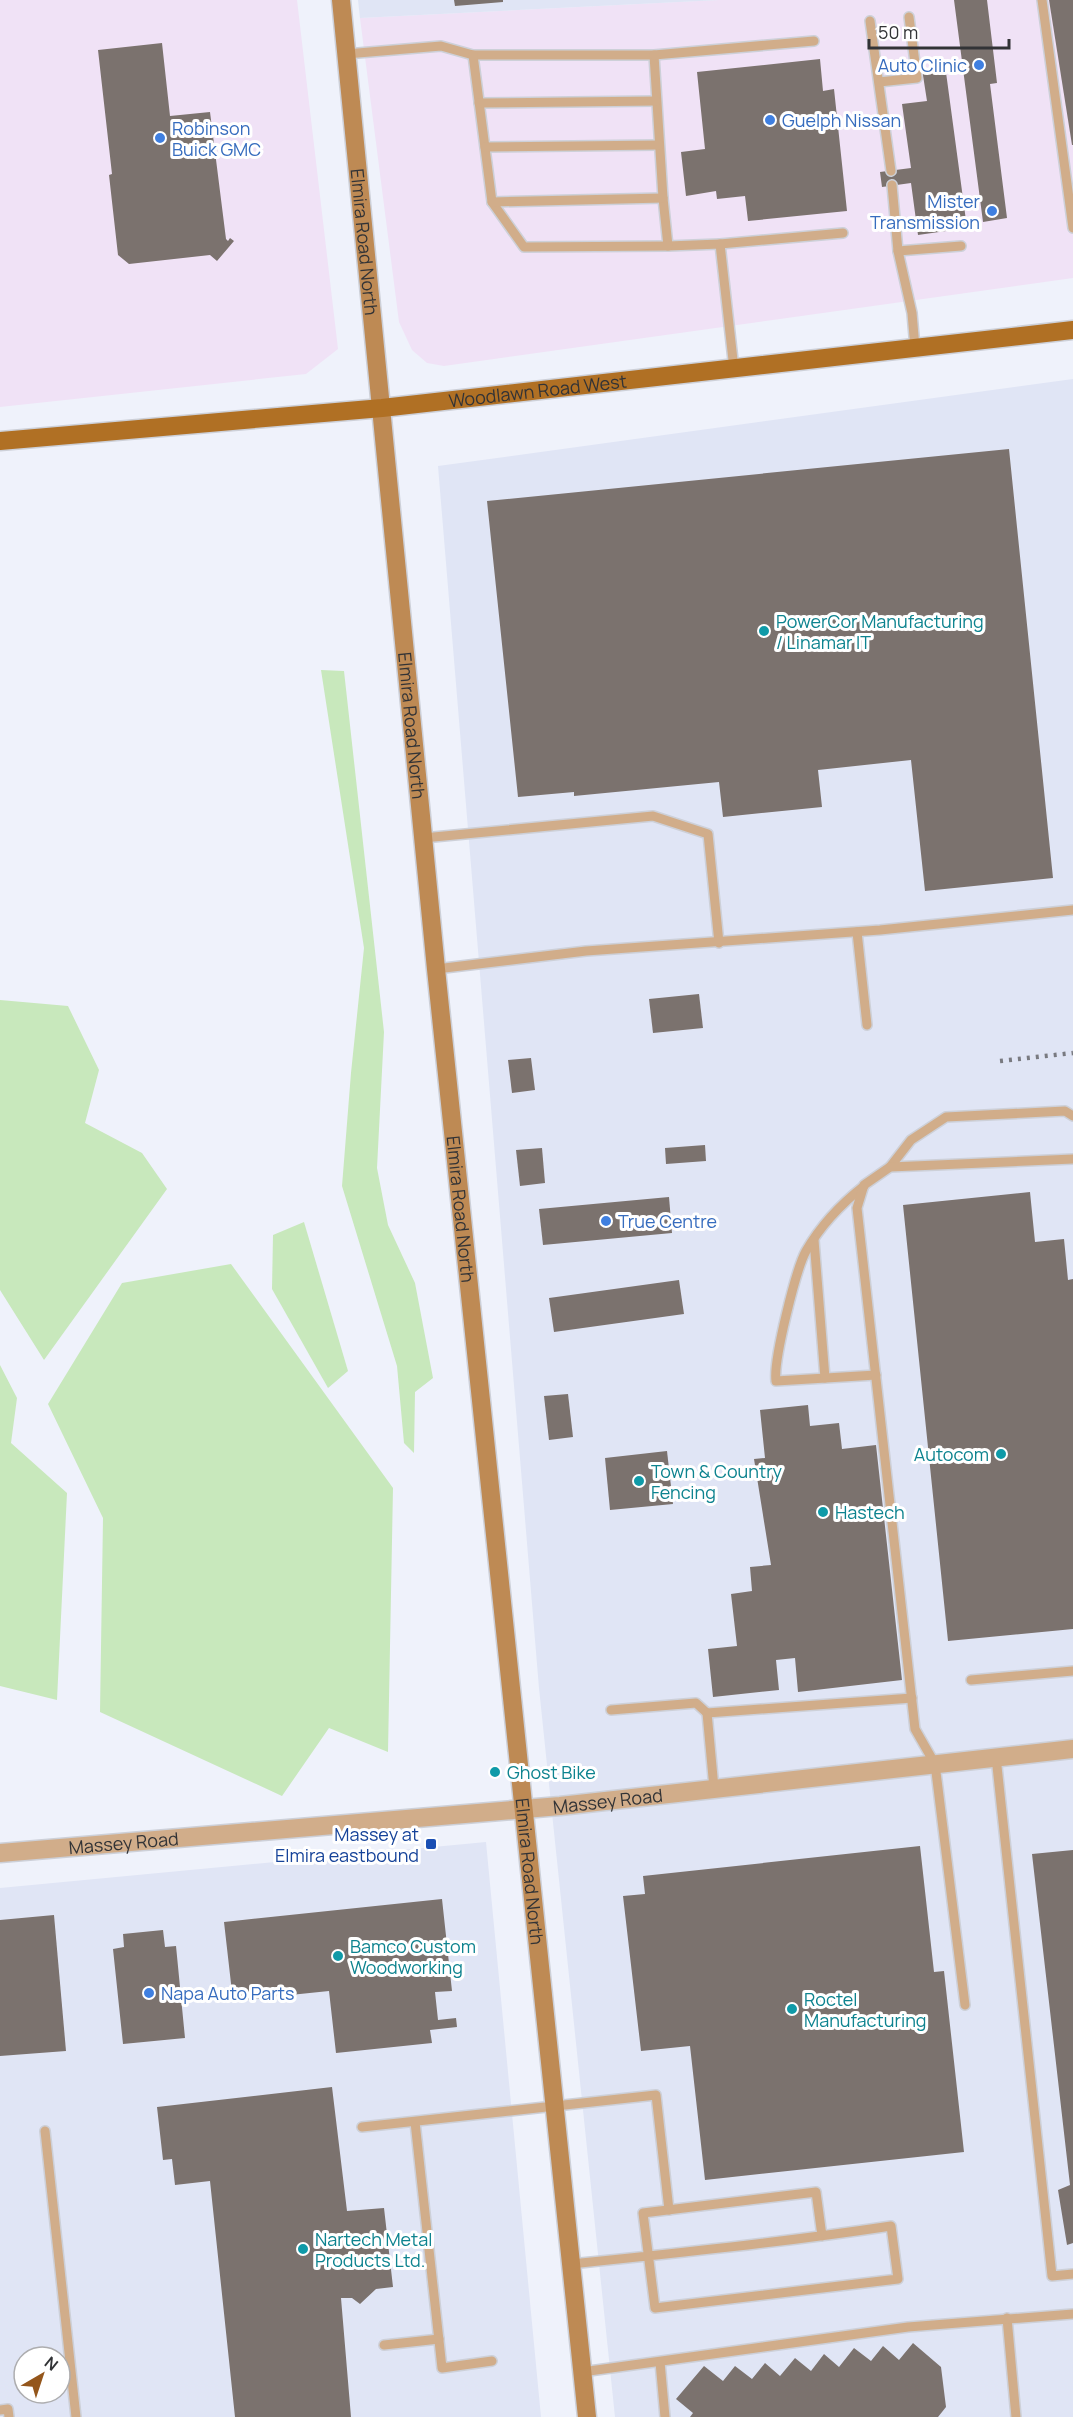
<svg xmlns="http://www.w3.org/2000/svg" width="1073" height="2417" font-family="Manrope,sans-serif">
<rect width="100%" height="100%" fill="#eff2fb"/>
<!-- commercial -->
<g fill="#f0e2f6">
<polygon points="0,0 297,0 338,349 306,374 0,407"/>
<polygon points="719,0 1073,0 1073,278 444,366 427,363 412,350 399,322 360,18"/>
</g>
<!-- built -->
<g fill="#e0e5f5" fill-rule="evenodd">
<polygon points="358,0 719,0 360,18"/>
<polygon points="1073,379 1073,2417 615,2417 539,1688 438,466"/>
<path d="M486 1842 541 2417H0V1888ZM24 2357H60V2393H24Z"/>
</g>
<!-- green -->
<g fill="#c8e8bc">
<polygon points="321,670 344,671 384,1032 377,1168 388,1225 415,1283 433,1378 415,1392 414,1453 404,1443 397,1366 342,1186 351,1073 364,948"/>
<polygon points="0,1000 68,1006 99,1070 85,1123 142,1153 167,1189 44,1360 0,1290"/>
<polygon points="304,1222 348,1371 328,1388 272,1289 273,1235"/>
<polygon points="231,1264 393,1488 388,1752 329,1728 282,1796 100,1712 103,1518 48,1404 122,1283"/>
<polygon points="0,1365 17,1398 11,1443 67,1493 57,1700 0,1686"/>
</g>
<!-- building -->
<g fill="#7b726e">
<polygon points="454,0 503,0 503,2 455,6"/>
<polygon points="954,0 987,0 997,83 990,84 1007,218 983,222"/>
<polygon points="1049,0 1073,0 1073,145 1072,145"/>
<polygon points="162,43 170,116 210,112 226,239 228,241 230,238 234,241 217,261 210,255 129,264 118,255 109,175 112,174 98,50"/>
<polygon points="820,59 823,91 834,89 847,211 748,221 745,196 717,199 716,191 686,196 681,152 705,149 697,72"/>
<polygon points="945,65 967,228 918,235 911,183 882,187 880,172 911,168 902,104 927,101 922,69"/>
<polygon points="1009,449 1053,878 925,891 911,760 818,770 822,807 723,817 719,782 574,796 574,792 518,797 487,501"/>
<polygon points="699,994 703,1028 653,1033 649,999"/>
<polygon points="531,1058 535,1090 512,1093 508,1060"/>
<polygon points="705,1145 706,1161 666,1164 665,1148"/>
<polygon points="542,1148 545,1183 520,1186 516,1150"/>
<polygon points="1030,1192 1035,1242 1064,1239 1068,1280 1073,1279 1073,1629 948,1641 903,1205"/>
<polygon points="669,1197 672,1233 543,1245 539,1209"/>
<polygon points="679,1280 684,1314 554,1332 549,1298"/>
<polygon points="568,1394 573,1437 549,1440 544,1396"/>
<polygon points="808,1405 810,1426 839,1423 842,1449 876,1445 902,1680 798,1692 795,1658 776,1660 779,1690 713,1697 708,1649 737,1646 731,1594 752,1591 750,1567 771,1565 754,1459 765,1458 760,1410"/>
<polygon points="667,1451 673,1504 610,1510 605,1458"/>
<polygon points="920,1846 934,1972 944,1971 964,2152 705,2180 690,2046 641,2051 623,1896 645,1894 643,1876"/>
<polygon points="1073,1850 1073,2243 1067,2245 1058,2190 1070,2185 1032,1854"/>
<polygon points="442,1899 452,1991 435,1992 438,2020 456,2018 457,2027 430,2030 432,2043 336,2053 329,1991 233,2001 224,1922"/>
<polygon points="54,1915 66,2051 0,2056 0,1920"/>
<polygon points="163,1930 165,1947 176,1946 185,2038 123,2044 113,1949 124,1947 123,1934"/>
<polygon points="332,2087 347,2211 384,2208 393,2287 376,2289 360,2304 352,2298 341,2298 351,2417 235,2417 210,2181 175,2185 172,2159 163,2160 157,2107"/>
<polygon points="913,2343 941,2367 946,2407 938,2417 690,2417 693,2413 676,2399 704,2366 723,2381 735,2366 752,2379 765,2363 780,2376 795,2358 811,2371 824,2354 839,2367 854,2348 871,2361 883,2346 899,2360"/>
</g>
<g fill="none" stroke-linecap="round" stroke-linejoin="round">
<defs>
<g id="lane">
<polyline points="1042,0 1073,228"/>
<polyline points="870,21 891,171"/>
<polyline points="346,54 441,46 473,55 654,55 663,198 668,246 720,244 734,369"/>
<polyline points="473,55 492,202 524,247 668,246"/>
<polyline points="654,55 814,41"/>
<polyline points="879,82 917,78 909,17"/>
<polyline points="479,103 656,101"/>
<polyline points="485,147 659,145"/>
<polyline points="892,185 898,251 912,313 915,348"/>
<polyline points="492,202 663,198"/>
<polyline points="720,244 843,233"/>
<polyline points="898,251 961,246"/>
<polyline points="423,838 653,816 708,834 719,943"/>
<polyline points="857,932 867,1025"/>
<polyline points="436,969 586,951 880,930 1073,910"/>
<polyline points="890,1167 911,1140 946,1117 1065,1111 1073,1116"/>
<path d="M864 1186C841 1204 821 1225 806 1251 796 1269 773 1361 776 1381L876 1375"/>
<polyline points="814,1240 825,1378"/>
<polyline points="971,1680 1073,1671"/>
<polyline points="611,1710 696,1703 707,1713 912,1698"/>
<polyline points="707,1713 714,1788"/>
<polyline points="996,1757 1052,2276 1073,2274"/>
<polyline points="965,2005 935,1764 915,1729 857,1208 864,1185 890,1167 1073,1159"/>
<polyline points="415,2122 442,2368 492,2361"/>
<polyline points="362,2127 656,2095 669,2210"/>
<polyline points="45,2131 76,2417"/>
<path d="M571 2264C678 2253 785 2242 891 2226L898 2279 655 2308 643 2213 816 2192 822 2236"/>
<polyline points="1007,2318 1016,2417"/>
<polyline points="384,2345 439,2339"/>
<polyline points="660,2362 665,2417"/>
<polyline points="582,2372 908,2327 1073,2314"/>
<polyline points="0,2410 8,2409 9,2417"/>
</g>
<g id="street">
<path id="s1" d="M0 1853 560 1806 1073 1749"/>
</g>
<g id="secondary">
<path id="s2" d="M341 0 436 969 587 2417"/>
</g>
<g id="primary">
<path id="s3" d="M0 441 382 408 1073 330"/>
</g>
</defs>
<!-- lane casing -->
<use href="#lane" stroke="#cdd0d8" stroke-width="12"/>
<!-- street casing -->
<use href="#street" stroke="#cdd0d8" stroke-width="21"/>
<!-- secondary casing -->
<use href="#secondary" stroke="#cdd0d8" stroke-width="21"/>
<!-- primary casing -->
<use href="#primary" stroke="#cdd0d8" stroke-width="21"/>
<!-- lane -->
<use href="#lane" stroke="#d1ad8a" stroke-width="9"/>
<!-- street -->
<use href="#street" stroke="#d1ad8a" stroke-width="18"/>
<!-- secondary -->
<use href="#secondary" stroke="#be8a54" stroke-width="18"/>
<!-- primary -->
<use href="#primary" stroke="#b07024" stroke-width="18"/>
<!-- rail -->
<polyline stroke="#797a80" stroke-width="4.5" stroke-dasharray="3 6" stroke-linecap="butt" points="1000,1061 1073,1053"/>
</g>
<!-- markers -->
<g fill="#3f7fe0" stroke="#fff" stroke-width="2">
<circle cx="979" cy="65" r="6"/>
<circle cx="770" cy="120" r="6"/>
<circle cx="160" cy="138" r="6"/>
<circle cx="992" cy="211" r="6"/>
<circle cx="606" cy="1221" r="6"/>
<circle cx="149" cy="1993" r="6"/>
</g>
<g fill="#0f9aa8" stroke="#fff" stroke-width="2">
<circle cx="764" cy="631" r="6"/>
<circle cx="1001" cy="1454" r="6"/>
<circle cx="639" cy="1481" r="6"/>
<circle cx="823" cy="1512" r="6"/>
<circle cx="495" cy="1772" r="6"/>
<circle cx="338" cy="1956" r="6"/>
<circle cx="792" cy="2009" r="6"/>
<circle cx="303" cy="2249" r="6"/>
</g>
<rect fill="#1a4fb4" stroke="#fff" stroke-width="2" x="425" y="1838" width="12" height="12" rx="3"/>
<g text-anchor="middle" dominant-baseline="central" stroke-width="6" stroke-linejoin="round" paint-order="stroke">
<!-- shop labels -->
<g font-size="18" fill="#366cbe" stroke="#fff" text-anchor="start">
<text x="967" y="65" text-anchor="end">Auto Clinic</text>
<text x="782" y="120">Guelph Nissan</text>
<text x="172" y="128">Robinson<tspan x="172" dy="21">Buick GMC</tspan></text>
<text x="980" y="201" text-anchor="end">Mister<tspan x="980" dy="21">Transmission</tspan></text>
<text x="618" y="1221">True Centre</text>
<text x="161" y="1993">Napa Auto Parts</text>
</g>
<!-- street labels -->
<g font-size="18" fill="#323336" stroke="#fff">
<text stroke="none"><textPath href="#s2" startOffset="243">Elmira Road North</textPath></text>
<text stroke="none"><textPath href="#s3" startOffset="540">Woodlawn Road West</textPath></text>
<text stroke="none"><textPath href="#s2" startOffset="729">Elmira Road North</textPath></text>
<text stroke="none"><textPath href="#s2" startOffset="1215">Elmira Road North</textPath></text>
<text stroke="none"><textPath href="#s1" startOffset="610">Massey Road</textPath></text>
<text stroke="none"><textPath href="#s1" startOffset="124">Massey Road</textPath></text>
<text stroke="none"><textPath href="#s2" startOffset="1881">Elmira Road North</textPath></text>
</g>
<!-- culture labels -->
<g font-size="18" fill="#0d838f" stroke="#fff" text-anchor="start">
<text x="776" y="621">PowerCor Manufacturing<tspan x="776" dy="21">/ Linamar IT</tspan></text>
<text x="989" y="1454" text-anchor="end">Autocom</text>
<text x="651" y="1471">Town &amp; Country<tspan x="651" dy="21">Fencing</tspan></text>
<text x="835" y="1512">Hastech</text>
<text x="507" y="1772">Ghost Bike</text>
<text x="350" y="1946">Bamco Custom<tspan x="350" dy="21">Woodworking</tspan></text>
<text x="804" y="1999">Roctel<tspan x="804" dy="21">Manufacturing</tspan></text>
<text x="315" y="2239">Nartech Metal<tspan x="315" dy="21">Products Ltd.</tspan></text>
</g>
<!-- transit labels -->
<g font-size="18" fill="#164399" stroke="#fff" text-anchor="end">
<text x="419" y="1834">Massey at<tspan x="419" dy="21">Elmira eastbound</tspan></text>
</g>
</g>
<!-- north arrow -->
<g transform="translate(42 2375) rotate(39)"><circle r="28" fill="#ffffff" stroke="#adadaf" stroke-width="1.5"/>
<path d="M0-4.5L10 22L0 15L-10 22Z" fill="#94561b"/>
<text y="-9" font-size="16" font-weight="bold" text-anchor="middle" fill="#323336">N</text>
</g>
<!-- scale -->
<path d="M869 39v9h140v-9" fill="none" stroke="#323336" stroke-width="3"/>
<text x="878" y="39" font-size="18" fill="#323336" stroke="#ffffff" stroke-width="4.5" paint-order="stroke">50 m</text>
</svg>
